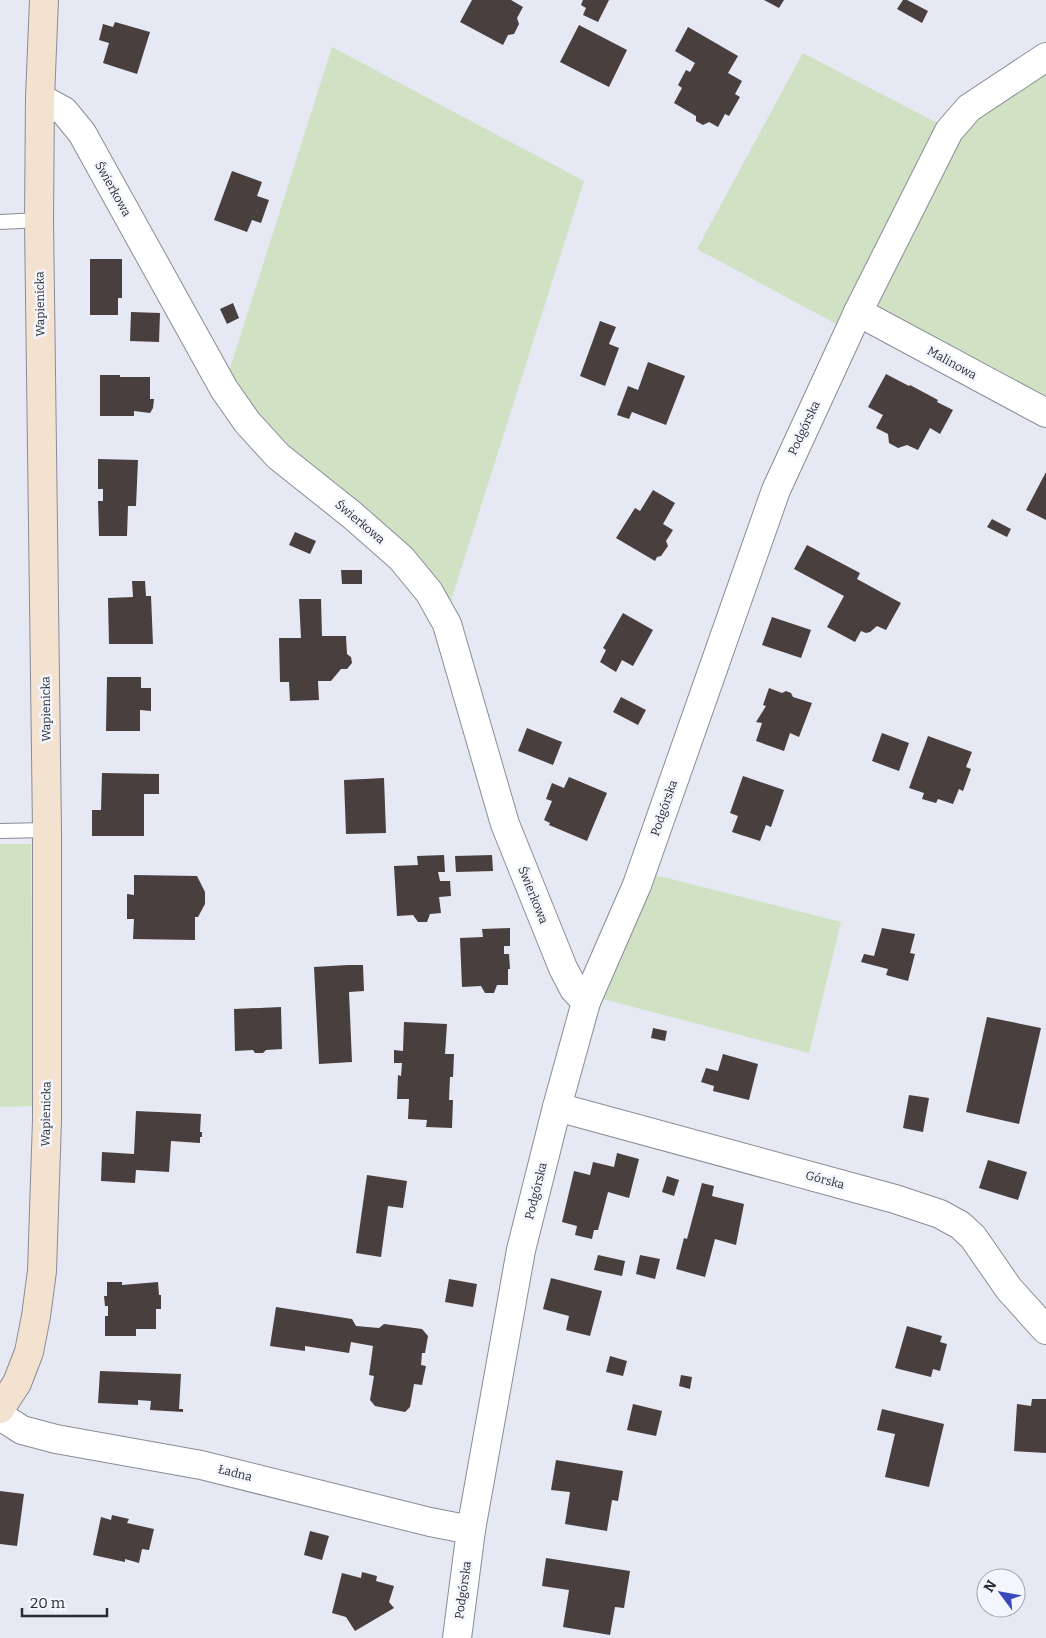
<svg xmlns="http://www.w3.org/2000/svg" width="1046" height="1638" font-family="Bitter,serif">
<rect width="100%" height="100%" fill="#e6e8f3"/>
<!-- green -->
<g fill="#d0e1c4">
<polygon points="332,47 584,181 449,607 286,451 227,378"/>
<polygon points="803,53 939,124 838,325 697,249"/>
<polygon points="1046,66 1046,404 876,312 873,301 953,135"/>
<polygon points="0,844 31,844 33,1106 0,1107"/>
<polygon points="651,874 841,922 809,1053 603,999"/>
</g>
<!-- building -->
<g fill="#493f3e">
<polygon points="472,0 511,0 523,7 517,18 519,24 514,34 508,35 503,45 460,22"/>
<polygon points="583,0 609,0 598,22 583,15 586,8 581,5"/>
<polygon points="764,0 784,0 779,8"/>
<polygon points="903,0 907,0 928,11 922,23 897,9"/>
<polygon points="115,22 150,32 137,74 103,63 109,43 99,40 103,24 113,27"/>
<polygon points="579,25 627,50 609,87 560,62"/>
<polygon points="688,27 738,56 728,73 742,81 735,94 740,97 729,116 725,114 718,127 709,122 703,125 696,121 696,116 674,103 682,88 678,85 686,70 690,72 695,63 675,51"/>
<polygon points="232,171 262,182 257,196 269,200 261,223 252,220 247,232 214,220"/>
<polygon points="90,259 122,259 122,298 118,298 118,315 90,315"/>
<polygon points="233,303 239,318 227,324 220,309"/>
<polygon points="131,312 160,313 159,342 130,341"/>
<polygon points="600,321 616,327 609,344 619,348 605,386 580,376"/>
<polygon points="648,362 685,376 666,425 632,412 629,419 617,415 628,386 638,390"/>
<polygon points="886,374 909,386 910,385 938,400 937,402 953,410 940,434 930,428 918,450 907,445 898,448 889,443 888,434 876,428 883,415 868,407"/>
<polygon points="100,375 120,375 120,377 150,377 150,399 154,399 153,408 150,413 134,411 134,416 100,416"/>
<polygon points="98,459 138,460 136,506 128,506 127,536 99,536 98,501 103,501 103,489 98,489"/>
<polygon points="1046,472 1046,520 1026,510"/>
<polygon points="653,490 675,503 663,524 673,530 666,541 668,546 661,556 657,557 655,561 616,538 635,508 640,511"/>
<polygon points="992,519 1011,529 1007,537 987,527"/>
<polygon points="295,532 316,541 310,554 289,545"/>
<polygon points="807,545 860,573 857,579 901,603 886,630 877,626 870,632 866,633 861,631 855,642 827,627 844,596 794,569"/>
<polygon points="341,570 362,570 362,584 342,584"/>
<polygon points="132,581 145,581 146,596 151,596 153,644 109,644 108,598 133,597"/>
<polygon points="299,599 321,599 322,636 346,636 347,654 351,657 352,663 347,669 341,669 331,681 318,681 319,700 290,701 289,682 280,682 279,638 301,638"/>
<polygon points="623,613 653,630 633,666 622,660 616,672 600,662 606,650 603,648"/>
<polygon points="772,617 811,630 801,658 762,645"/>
<polygon points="107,677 141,677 141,688 151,688 151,711 140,710 140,731 106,731"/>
<polygon points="769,688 782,693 786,691 791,693 793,697 812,703 799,737 790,733 784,751 756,741 762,723 756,722 766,706 763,705"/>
<polygon points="621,697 646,710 638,725 613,712"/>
<polygon points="527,728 562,742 553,765 518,751"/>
<polygon points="882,733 909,743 899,771 872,761"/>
<polygon points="928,736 972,752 966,767 971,769 963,791 959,789 953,804 938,799 936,803 922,799 924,793 909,788"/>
<polygon points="102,773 159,774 159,794 144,794 144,836 92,836 92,810 101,810"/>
<polygon points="743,776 784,790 771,827 766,825 760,841 732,832 738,816 730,813"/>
<polygon points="569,777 607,793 587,841 549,825 550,823 544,820 552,801 546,799 552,783 564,788"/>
<polygon points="384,778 386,833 346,834 344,780"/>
<polygon points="444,855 445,872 438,872 440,881 450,881 451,896 439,897 441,913 430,914 427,922 418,922 413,915 397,916 394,866 418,865 417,856"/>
<polygon points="492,855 493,871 456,872 455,856"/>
<polygon points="134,875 197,876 205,892 205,904 198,917 195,917 195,940 133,939 134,919 127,919 127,894 134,895"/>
<polygon points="510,928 510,946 504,946 504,954 509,954 510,969 508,969 508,985 497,985 494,993 485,993 481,986 462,987 460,938 483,937 482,929"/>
<polygon points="882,928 915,934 910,953 915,954 908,981 886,975 888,969 861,962 864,954 874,956"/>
<polygon points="348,965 363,965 364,991 349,992 352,1062 319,1064 314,967"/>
<polygon points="281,1007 282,1049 266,1050 263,1053 255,1053 253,1050 235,1051 234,1009"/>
<polygon points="987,1017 1041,1028 1019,1124 966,1112"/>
<polygon points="404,1022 447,1024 445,1054 454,1054 453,1077 450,1077 449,1100 453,1100 452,1128 426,1127 427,1120 408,1119 409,1099 397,1099 398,1075 401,1076 402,1063 394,1063 394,1050 403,1051"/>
<polygon points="653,1028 667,1031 665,1041 651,1038"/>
<polygon points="723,1054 758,1064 749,1100 713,1091 714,1086 701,1082 706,1068 718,1071"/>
<polygon points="909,1095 929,1098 923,1132 903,1128"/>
<polygon points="136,1111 201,1114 200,1132 202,1132 202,1137 200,1137 200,1143 171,1141 169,1172 136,1170 135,1183 101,1181 102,1152 134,1154"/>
<polygon points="617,1153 639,1159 629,1198 608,1192 598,1230 594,1230 592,1239 575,1235 577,1226 562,1222 574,1171 590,1175 593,1162 614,1167"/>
<polygon points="988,1160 1027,1172 1018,1200 979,1188"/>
<polygon points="367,1175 407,1181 403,1208 388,1206 381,1257 356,1253"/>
<polygon points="667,1176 679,1180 674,1196 662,1192"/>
<polygon points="702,1183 714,1186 712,1196 744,1204 736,1245 715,1239 705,1277 676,1269 684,1238 687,1239"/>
<polygon points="598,1255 625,1261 622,1276 594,1270"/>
<polygon points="640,1255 660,1259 655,1279 636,1274"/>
<polygon points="551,1278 602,1291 590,1336 566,1330 569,1316 543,1309"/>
<polygon points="449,1279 477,1284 473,1307 445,1302"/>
<polygon points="107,1282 122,1282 122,1285 158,1282 159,1295 161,1295 161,1309 156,1309 156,1329 136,1329 136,1336 105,1336 105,1316 108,1316 108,1306 105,1306 104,1296 107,1296"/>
<polygon points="276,1307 352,1319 356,1326 379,1328 384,1324 422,1329 428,1336 425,1353 422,1353 421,1365 426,1366 422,1385 414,1384 410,1407 405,1412 375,1406 370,1400 374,1376 369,1375 373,1346 351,1342 349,1353 305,1346 305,1351 270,1346"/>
<polygon points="907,1326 942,1336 940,1342 947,1344 940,1371 933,1369 931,1377 895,1368"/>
<polygon points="610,1356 627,1361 623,1376 606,1372"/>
<polygon points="100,1371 181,1374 179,1409 183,1409 183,1412 150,1410 151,1401 138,1400 138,1405 98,1403"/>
<polygon points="681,1375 692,1377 690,1389 679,1386"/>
<polygon points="1032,1399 1046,1399 1046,1453 1014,1451 1017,1404 1031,1406"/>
<polygon points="633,1404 662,1411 656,1436 627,1430"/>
<polygon points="882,1409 944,1424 929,1487 885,1477 895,1434 877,1430"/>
<polygon points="556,1460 623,1471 618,1501 612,1500 607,1531 565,1524 570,1492 551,1490"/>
<polygon points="0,1491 24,1494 17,1546 0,1544"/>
<polygon points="112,1515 129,1519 127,1523 154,1529 149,1550 142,1549 139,1563 125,1559 125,1562 93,1555 101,1517 111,1520"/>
<polygon points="310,1531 329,1536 322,1560 304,1555"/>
<polygon points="546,1558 630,1571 624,1608 615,1607 610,1635 563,1627 569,1590 542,1586"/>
<polygon points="362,1572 377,1576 376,1581 394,1586 389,1602 394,1608 355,1631 346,1617 332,1613 342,1573 361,1578"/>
</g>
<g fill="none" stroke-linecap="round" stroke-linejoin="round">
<defs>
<g id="lane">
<polyline points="0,222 39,220"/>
<polyline points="0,831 47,830"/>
</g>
<g id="street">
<polyline points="40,98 64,111 82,133 224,389 247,422 278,456 352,515 401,558 429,592 447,624 505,824 563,968 574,989 586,1002"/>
<polyline points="858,312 1046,413"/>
<polyline points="557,1107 895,1199 940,1214 960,1225 973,1237 1009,1289 1046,1330"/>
<polyline points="0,1416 22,1430 56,1439 201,1465 430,1522 471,1530"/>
<polyline points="457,1638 471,1530 521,1250 557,1107 586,1002 637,885 776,490 858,312 949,131 969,108 1046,57"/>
</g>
<polyline id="secondary" points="0,1409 17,1383 29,1352 36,1316 42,1271 47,1120 47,830 39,220 40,98 44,0"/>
</defs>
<!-- lane casing -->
<use href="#lane" stroke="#8a8c96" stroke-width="16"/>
<!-- street casing -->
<use href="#street" stroke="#8a8c96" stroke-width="30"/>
<!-- secondary casing -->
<use href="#secondary" stroke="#8a8c96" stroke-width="30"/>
<!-- lane -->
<use href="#lane" stroke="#fff" stroke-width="14"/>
<!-- street -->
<use href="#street" stroke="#fff" stroke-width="28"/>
<!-- secondary -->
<use href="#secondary" stroke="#f4e2d0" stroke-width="28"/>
</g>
<g text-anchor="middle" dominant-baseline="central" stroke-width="5" stroke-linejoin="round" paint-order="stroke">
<!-- street labels -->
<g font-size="12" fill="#2b2c30" stroke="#f3f6fe">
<text transform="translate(113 189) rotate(61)">Świerkowa</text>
<text transform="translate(40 304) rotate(-91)">Wapienicka</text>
<text transform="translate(952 363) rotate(29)">Malinowa</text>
<text transform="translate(804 428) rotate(-65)">Podgórska</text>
<text transform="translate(360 522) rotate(40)">Świerkowa</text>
<text transform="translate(46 709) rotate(-91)">Wapienicka</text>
<text transform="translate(664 808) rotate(-71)">Podgórska</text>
<text transform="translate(533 895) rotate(68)">Świerkowa</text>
<text transform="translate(46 1114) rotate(-89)">Wapienicka</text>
<text transform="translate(825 1180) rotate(15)">Górska</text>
<text transform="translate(536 1191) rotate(-76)">Podgórska</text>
<text transform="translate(235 1473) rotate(14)">Ładna</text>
<text transform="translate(463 1590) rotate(-82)">Podgórska</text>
</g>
</g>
<!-- north arrow -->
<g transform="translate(1001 1593) rotate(302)"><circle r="24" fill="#f3f6fe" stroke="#a3a5ac"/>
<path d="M0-4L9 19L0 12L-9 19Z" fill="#3847ba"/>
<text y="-8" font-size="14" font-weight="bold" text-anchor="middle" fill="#2b2c30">N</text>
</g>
<!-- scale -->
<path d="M22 1608v8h85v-8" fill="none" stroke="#2b2c30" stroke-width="2.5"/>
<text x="30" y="1608" font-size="15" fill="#2b2c30" stroke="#f3f6fe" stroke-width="4" paint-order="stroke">20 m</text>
</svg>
